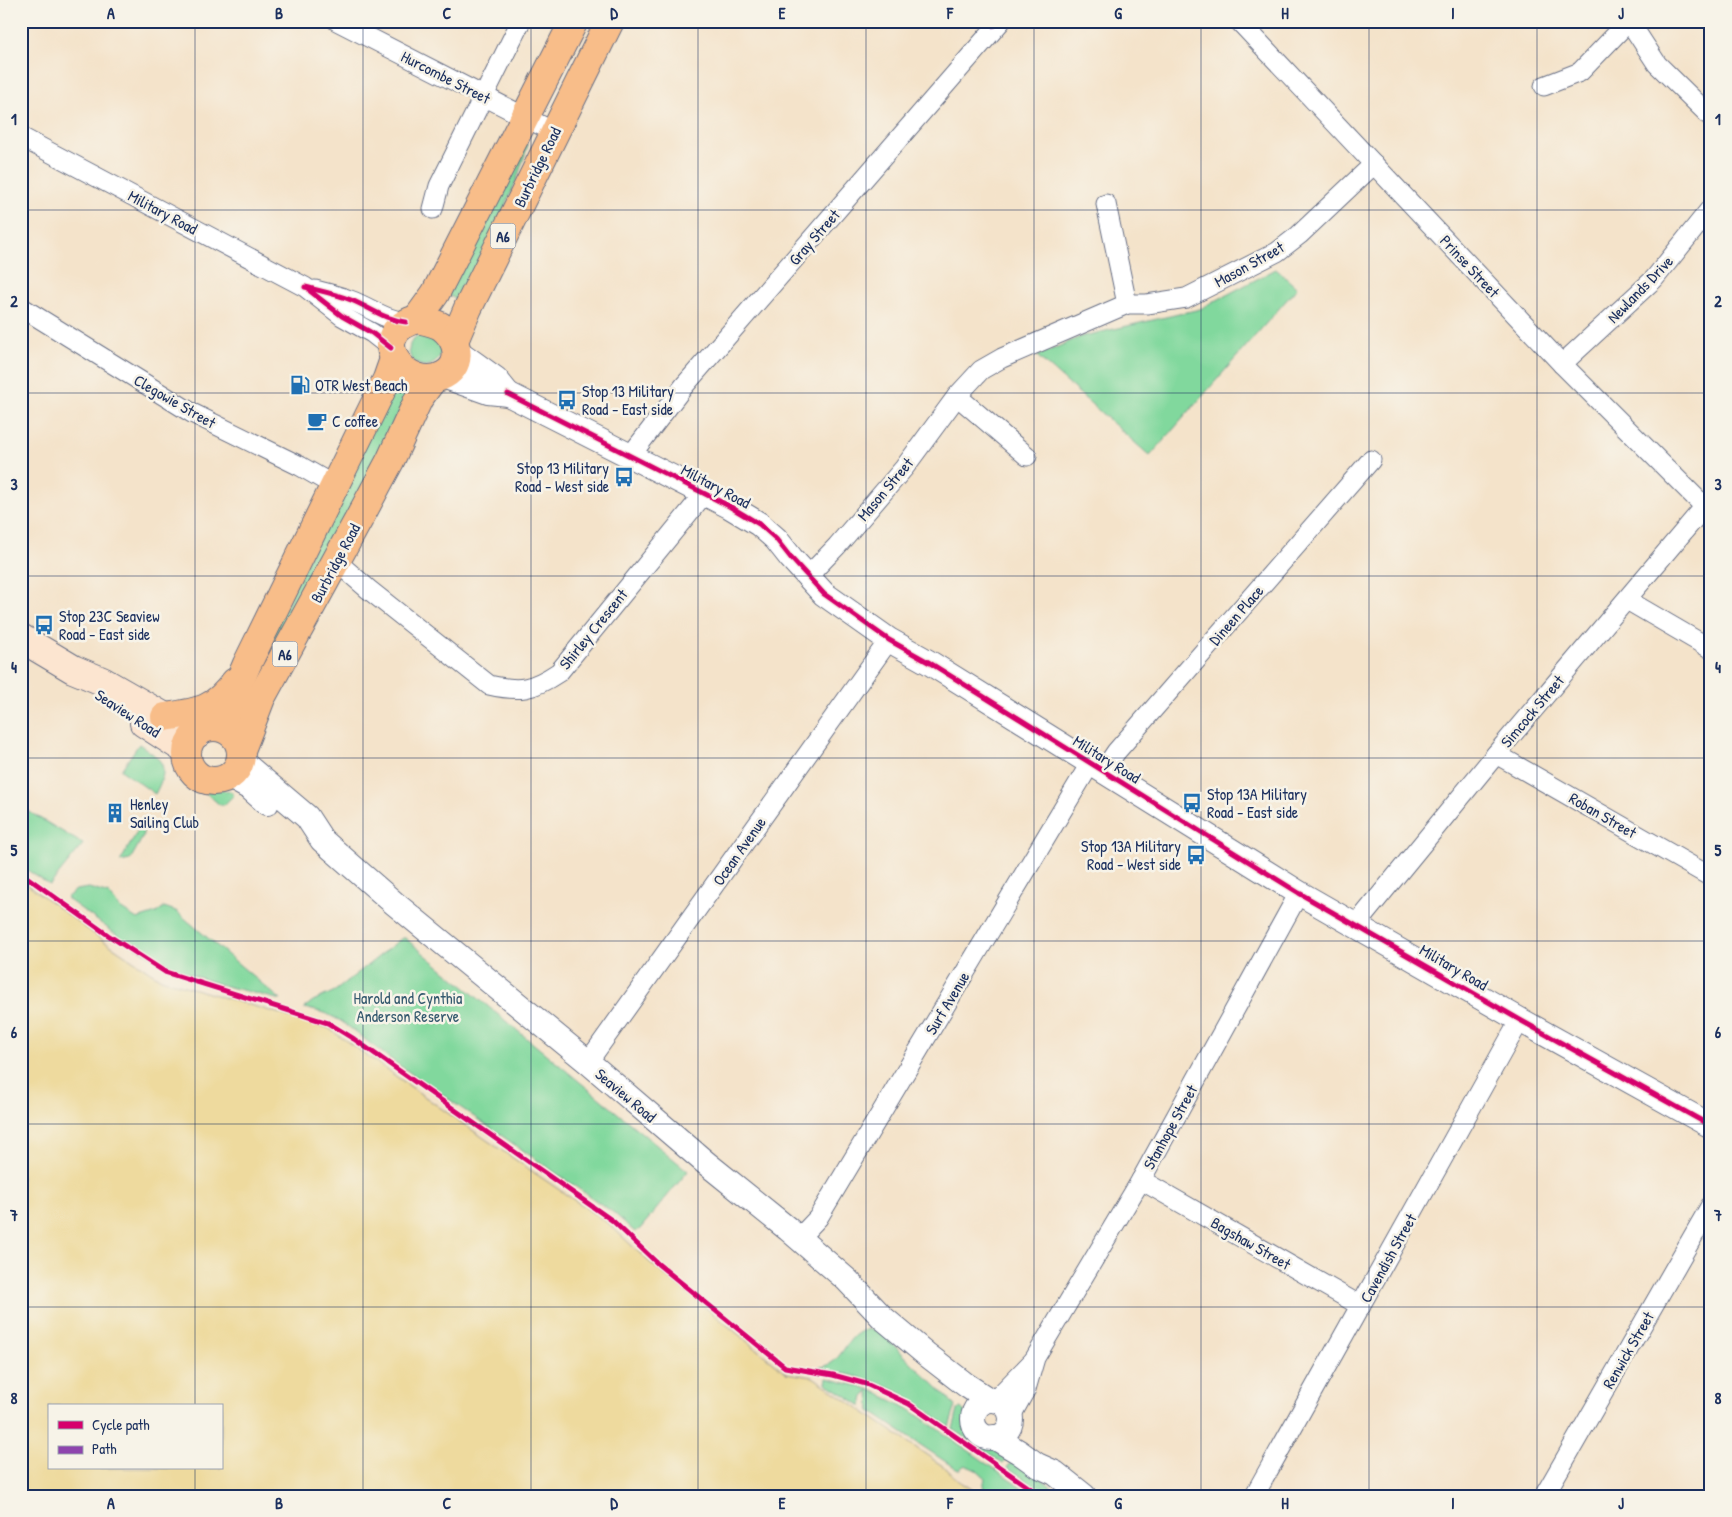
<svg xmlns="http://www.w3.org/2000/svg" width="1732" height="1517" font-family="'Patrick Hand',sans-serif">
<rect width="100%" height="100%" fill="#f7f3e8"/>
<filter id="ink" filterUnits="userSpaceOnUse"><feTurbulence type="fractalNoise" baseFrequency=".02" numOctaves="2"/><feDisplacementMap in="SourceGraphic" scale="10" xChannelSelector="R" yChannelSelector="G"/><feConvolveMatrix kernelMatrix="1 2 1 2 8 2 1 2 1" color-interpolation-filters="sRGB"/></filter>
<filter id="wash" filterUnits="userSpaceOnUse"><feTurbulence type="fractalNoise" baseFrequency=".0096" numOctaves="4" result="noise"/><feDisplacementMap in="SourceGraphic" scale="20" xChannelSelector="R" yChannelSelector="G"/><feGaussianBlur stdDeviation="1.12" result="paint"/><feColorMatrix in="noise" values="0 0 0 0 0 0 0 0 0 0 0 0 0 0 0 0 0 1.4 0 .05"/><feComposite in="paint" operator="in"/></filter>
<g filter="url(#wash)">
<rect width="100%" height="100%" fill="#f4e3ca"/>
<!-- green -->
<g fill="#81d89d" stroke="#4e847e">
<polygon points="525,143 528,145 517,179 463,302 447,295"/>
<polygon points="1276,269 1297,288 1150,456 1037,356 1080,337 1200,309"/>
<circle cx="425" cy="350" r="16"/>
<polygon points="392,386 409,396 275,658 231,719"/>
<path d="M139 744C164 761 170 766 155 794L121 770Z"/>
<polygon points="200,788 230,791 234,795 224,805 220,805"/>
<polygon points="21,807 83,844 50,885 21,866"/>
<polygon points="141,825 144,835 130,860 120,862"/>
<polygon points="89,888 109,894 120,908 137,919 156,913 164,907 176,911 281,1000 222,985 168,967 120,937 66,898 76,890"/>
<polygon points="402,938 405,938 688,1171 640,1229 635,1232 614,1213 396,1063 341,1021 325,1013 304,1008 313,1001 335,991"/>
<path d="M869 1329 879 1331 956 1406 949 1427C935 1417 922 1405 908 1397 880 1381 847 1373 816 1368 819 1367 824 1367 828 1365 846 1356 846 1333 869 1329Z"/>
<polygon points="827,1378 869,1389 907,1408 1034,1496 995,1496 983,1488 985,1478 976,1470 965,1465 958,1470 870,1411 869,1390 864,1397 862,1406 826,1383"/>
<polygon points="961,1408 967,1414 972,1435 988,1445 1011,1456 1003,1464 953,1429 958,1410"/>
<polygon points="1017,1459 1063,1496 1050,1496 1007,1467"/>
</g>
<!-- sand -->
<path fill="#eeda9e" stroke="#84847e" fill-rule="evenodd" d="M21 880 101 939 161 979 328 1028 459 1121 609 1224 648 1261 786 1373 813 1377 947 1469 956 1479 978 1493 986 1489 995 1496H21ZM49 1406H221V1468H49Z"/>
</g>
<g filter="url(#ink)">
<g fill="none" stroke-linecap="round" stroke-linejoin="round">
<defs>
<g id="minor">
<polyline points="337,21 554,132"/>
<polyline points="1239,21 1562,364 1704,506"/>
<polyline points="1629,21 1657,64 1711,117"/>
<polyline points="1544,86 1580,72 1629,21"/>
<polyline points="21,137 305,287 342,316 372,333 391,348"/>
<polyline points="1106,204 1127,304"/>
<polyline points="433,209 439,186 521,21"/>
<path d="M315 290C327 293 339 296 350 300 372 308 382 319 406 322"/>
<polyline points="21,307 192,413 300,466 333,485"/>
<polyline points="1562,364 1654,279 1711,208"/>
<polyline points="957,396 1027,456"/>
<polyline points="631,455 684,386 1001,21"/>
<path d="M337 562 368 589 489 685C520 692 532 690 559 672L704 494"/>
<polyline points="808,576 837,546 904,468 957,396 981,370 1002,358 1127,304 1147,304 1186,298 1277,252 1299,235 1374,164"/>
<polyline points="1627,600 1711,649"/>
<polyline points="1496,754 1711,877"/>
<polyline points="1103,771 1116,752 1371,460"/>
<polyline points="1355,926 1496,754 1711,499"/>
<polyline points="588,1062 889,640"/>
<polyline points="1141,1180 1361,1306"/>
<polyline points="799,1238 818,1218 1090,764"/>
<polyline points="995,1400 1033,1361"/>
<polyline points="1011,1416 1026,1389 1035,1358 1141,1180 1299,893"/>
<polyline points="1254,1496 1520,1020"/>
<polyline points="1544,1496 1711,1205"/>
</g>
<g id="tertiary">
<polyline points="457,351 496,379 508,394"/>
<polyline points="443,376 488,392 508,394 729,506 759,524 776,539 791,558 824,594 889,640 930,663 1299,893 1520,1020 1711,1126"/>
<polyline points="241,761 307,817 322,840 394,903 588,1062 706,1163 788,1229 847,1280 883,1318 926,1354 966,1385 989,1400"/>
<polyline points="230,777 250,788 267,803"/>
<circle cx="992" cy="1419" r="19"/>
<polyline points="994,1437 1019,1452 1037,1465 1055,1473 1084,1496"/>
</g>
<g id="secondary">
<polyline points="21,638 73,669 102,681 165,717 198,733"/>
<polyline points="144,723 187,751"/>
</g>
<g id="primary">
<polyline points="417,319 435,294 574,21"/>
<path d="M417 319C426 321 434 322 442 327 458 339 464 364 444 375 408 395 361 335 417 319Z"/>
<polyline points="454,341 468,308 610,21"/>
<path d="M165 717C198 712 214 711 235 682"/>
<polyline points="216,727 224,718 247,664 387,379 394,359"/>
<circle cx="214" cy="754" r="27"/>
<polyline points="241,750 261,698 360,517 390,461 419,398 433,379"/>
</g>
</defs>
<!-- minor casing -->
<use href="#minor" stroke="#676e84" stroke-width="21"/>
<!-- tertiary casing -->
<use href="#tertiary" stroke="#676e84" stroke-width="26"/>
<!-- secondary casing -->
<use href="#secondary" stroke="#676e84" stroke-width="30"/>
<!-- primary casing -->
<use href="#primary" stroke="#676e84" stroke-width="30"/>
<!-- minor -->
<use href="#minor" stroke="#fff" stroke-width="19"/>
<!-- tertiary -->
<use href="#tertiary" stroke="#fff" stroke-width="24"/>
<!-- secondary -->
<use href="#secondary" stroke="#fce5d0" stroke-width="28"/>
<!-- primary -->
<use href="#primary" stroke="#f8bd89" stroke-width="28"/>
<!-- quiet -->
<polyline stroke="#8e44ad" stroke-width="4" stroke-dasharray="8 4" stroke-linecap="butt" points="993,21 994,28"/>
<defs>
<g id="cycleway">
<path d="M305 287C320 291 336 294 351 300 371 308 383 319 406 322"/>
<polyline points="310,291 342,316 372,333 391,348"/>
<polyline points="508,394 729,506 759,524 776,539 791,558 824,594 889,640 930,663 1299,893 1520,1020 1711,1126"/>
<polyline points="21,873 108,935 165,972 328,1023 354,1039 613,1221 658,1264 785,1367 833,1375 866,1384 909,1404 1041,1496"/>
</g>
</defs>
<!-- cycleway casing -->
<use href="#cycleway" stroke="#f7f3e8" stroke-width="8"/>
<!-- cycleway -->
<use href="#cycleway" stroke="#d6006c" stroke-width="5"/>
</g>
</g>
<!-- grid -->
<path fill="none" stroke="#1b2f5e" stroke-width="1" stroke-opacity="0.55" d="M195 21V1406M363 21V1496M531 21V1496M698 21V1496M866 21V1496M1034 21V1496M1201 21V1496M1369 21V1496M1537 21V1496M21 210H1711M21 393H1711M21 576H1711M21 758H1711M21 941H1711M21 1124H1711M21 1307H1711M195 1468V1496"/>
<!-- icons -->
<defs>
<symbol id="fuel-bare" viewBox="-9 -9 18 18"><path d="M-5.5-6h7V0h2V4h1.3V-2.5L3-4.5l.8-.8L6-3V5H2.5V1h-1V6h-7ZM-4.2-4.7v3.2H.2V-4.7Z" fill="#1f6fb2" stroke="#f7f3e8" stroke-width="2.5" paint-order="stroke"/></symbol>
<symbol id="bus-bare" viewBox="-9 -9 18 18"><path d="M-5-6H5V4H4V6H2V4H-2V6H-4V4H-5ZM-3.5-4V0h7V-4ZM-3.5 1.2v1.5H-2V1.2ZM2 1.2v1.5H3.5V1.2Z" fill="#1f6fb2" stroke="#f7f3e8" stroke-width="2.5" paint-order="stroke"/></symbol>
<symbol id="cafe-bare" viewBox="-9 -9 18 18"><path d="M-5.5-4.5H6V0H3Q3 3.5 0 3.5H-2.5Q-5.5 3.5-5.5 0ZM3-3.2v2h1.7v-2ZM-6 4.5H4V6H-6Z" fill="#1f6fb2" stroke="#f7f3e8" stroke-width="2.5" paint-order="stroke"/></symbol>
<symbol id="building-bare" viewBox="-9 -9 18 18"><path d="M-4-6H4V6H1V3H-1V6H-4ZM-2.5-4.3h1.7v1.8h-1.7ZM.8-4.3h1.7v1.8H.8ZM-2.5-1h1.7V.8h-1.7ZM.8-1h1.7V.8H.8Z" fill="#1f6fb2" stroke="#f7f3e8" stroke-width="2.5" paint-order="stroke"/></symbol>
</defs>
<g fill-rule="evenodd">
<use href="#fuel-bare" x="286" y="371" width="28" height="28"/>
<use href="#bus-bare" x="553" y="386" width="28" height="28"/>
<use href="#cafe-bare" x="303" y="407" width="28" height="28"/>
<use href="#bus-bare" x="610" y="463" width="28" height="28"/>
<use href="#bus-bare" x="30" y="611" width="28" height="28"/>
<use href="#bus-bare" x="1178" y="789" width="28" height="28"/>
<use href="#building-bare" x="101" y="799" width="28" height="28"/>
<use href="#bus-bare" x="1182" y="841" width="28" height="28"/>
</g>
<g text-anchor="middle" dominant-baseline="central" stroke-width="5" stroke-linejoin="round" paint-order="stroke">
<!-- shield labels -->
<g fill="#f7f3e8" stroke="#5d6a87" stroke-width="1">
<rect x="490.5" y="223.5" width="25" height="25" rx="4"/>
<rect x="272.5" y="641.5" width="25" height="25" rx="4"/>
</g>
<g font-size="15" font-weight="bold" fill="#1b2f5e">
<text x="503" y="236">A6</text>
<text x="285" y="654">A6</text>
</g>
<!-- street labels -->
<g font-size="16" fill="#1b2f5e" stroke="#f7f3e8">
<text transform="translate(446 77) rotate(27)">Hurcombe Street</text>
<text transform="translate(537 167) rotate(-64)">Burbridge Road</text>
<text transform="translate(163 212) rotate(28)">Military Road</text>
<text transform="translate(814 237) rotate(-49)">Gray Street</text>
<text transform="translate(1249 264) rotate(-29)">Mason Street</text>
<text transform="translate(1470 266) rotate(47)">Prinse Street</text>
<text transform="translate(1640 289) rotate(-46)">Newlands Drive</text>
<text transform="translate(175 401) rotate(30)">Clegowie Street</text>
<text transform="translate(716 486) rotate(28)">Military Road</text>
<text transform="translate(885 489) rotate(-50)">Mason Street</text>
<text transform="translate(335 563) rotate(-62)">Burbridge Road</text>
<text transform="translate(1236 615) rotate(-49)">Dineen Place</text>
<text transform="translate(593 629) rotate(-51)">Shirley Crescent</text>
<text transform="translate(1532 711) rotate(-50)">Simcock Street</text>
<text transform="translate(128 713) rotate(33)">Seaview Road</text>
<text transform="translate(1107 759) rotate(32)">Military Road</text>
<text transform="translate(1603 815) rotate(30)">Roban Street</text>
<text transform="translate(739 851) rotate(-55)">Ocean Avenue</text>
<text transform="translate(1454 967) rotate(30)">Military Road</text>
<text transform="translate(947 1003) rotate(-59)">Surf Avenue</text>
<text transform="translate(626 1095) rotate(40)">Seaview Road</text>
<text transform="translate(1170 1127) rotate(-61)">Stanhope Street</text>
<text transform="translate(1251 1243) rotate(30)">Bagshaw Street</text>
<text transform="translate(1388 1258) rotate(-61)">Cavendish Street</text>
<text transform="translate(1628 1350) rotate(-60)">Renwick Street</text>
</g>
<!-- poi labels -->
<g font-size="16" fill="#1b2f5e" stroke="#f7f3e8" text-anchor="start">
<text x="315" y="385">OTR West Beach</text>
<text x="582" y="391">Stop 13 Military<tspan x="582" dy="18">Road - East side</tspan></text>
<text x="332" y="421">C coffee</text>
<text x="609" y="468" text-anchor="end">Stop 13 Military<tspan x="609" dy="18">Road - West side</tspan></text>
<text x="59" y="616">Stop 23C Seaview<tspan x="59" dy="18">Road - East side</tspan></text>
<text x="1207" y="794">Stop 13A Military<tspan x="1207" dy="18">Road - East side</tspan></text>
<text x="130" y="804">Henley<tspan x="130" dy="18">Sailing Club</tspan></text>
<text x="1181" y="846" text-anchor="end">Stop 13A Military<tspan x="1181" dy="18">Road - West side</tspan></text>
</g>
<!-- park labels -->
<g font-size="16" fill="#34596e" stroke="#f7f3e8">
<text x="408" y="998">Harold and Cynthia<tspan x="408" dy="18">Anderson Reserve</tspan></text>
</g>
</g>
<!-- margin -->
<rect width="1732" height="1517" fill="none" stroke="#f7f3e8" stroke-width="55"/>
<!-- legend -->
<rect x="48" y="1404" width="175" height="65" fill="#f7f3e8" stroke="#9fa5b1"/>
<rect x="58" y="1421" width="25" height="8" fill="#d6006c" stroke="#9fa5b1"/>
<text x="92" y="1430" font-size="15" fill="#1b2f5e">Cycle path</text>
<rect x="58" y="1446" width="25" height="8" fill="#8e44ad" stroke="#9fa5b1"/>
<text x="92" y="1454" font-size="15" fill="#1b2f5e">Path</text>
<rect x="28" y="28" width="1676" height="1462" fill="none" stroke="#1b2f5e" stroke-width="2"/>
<g font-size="16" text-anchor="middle" font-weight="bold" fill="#1b2f5e">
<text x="111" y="19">A</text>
<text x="279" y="19">B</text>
<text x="447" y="19">C</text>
<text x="614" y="19">D</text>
<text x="782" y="19">E</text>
<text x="950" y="19">F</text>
<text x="1118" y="19">G</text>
<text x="1285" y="19">H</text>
<text x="1453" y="19">I</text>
<text x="1621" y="19">J</text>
<text x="14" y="125">1</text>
<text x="1718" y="125">1</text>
<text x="14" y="307">2</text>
<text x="1718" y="307">2</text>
<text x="14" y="490">3</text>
<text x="1718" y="490">3</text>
<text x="14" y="673">4</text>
<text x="1718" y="673">4</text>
<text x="14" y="856">5</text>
<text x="1718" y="856">5</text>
<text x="14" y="1038">6</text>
<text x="1718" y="1038">6</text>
<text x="14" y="1221">7</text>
<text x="1718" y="1221">7</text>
<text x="14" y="1404">8</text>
<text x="1718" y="1404">8</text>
<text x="111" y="1509">A</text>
<text x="279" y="1509">B</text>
<text x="447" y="1509">C</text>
<text x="614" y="1509">D</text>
<text x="782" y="1509">E</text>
<text x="950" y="1509">F</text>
<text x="1118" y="1509">G</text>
<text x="1285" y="1509">H</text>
<text x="1453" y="1509">I</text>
<text x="1621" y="1509">J</text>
</g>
</svg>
